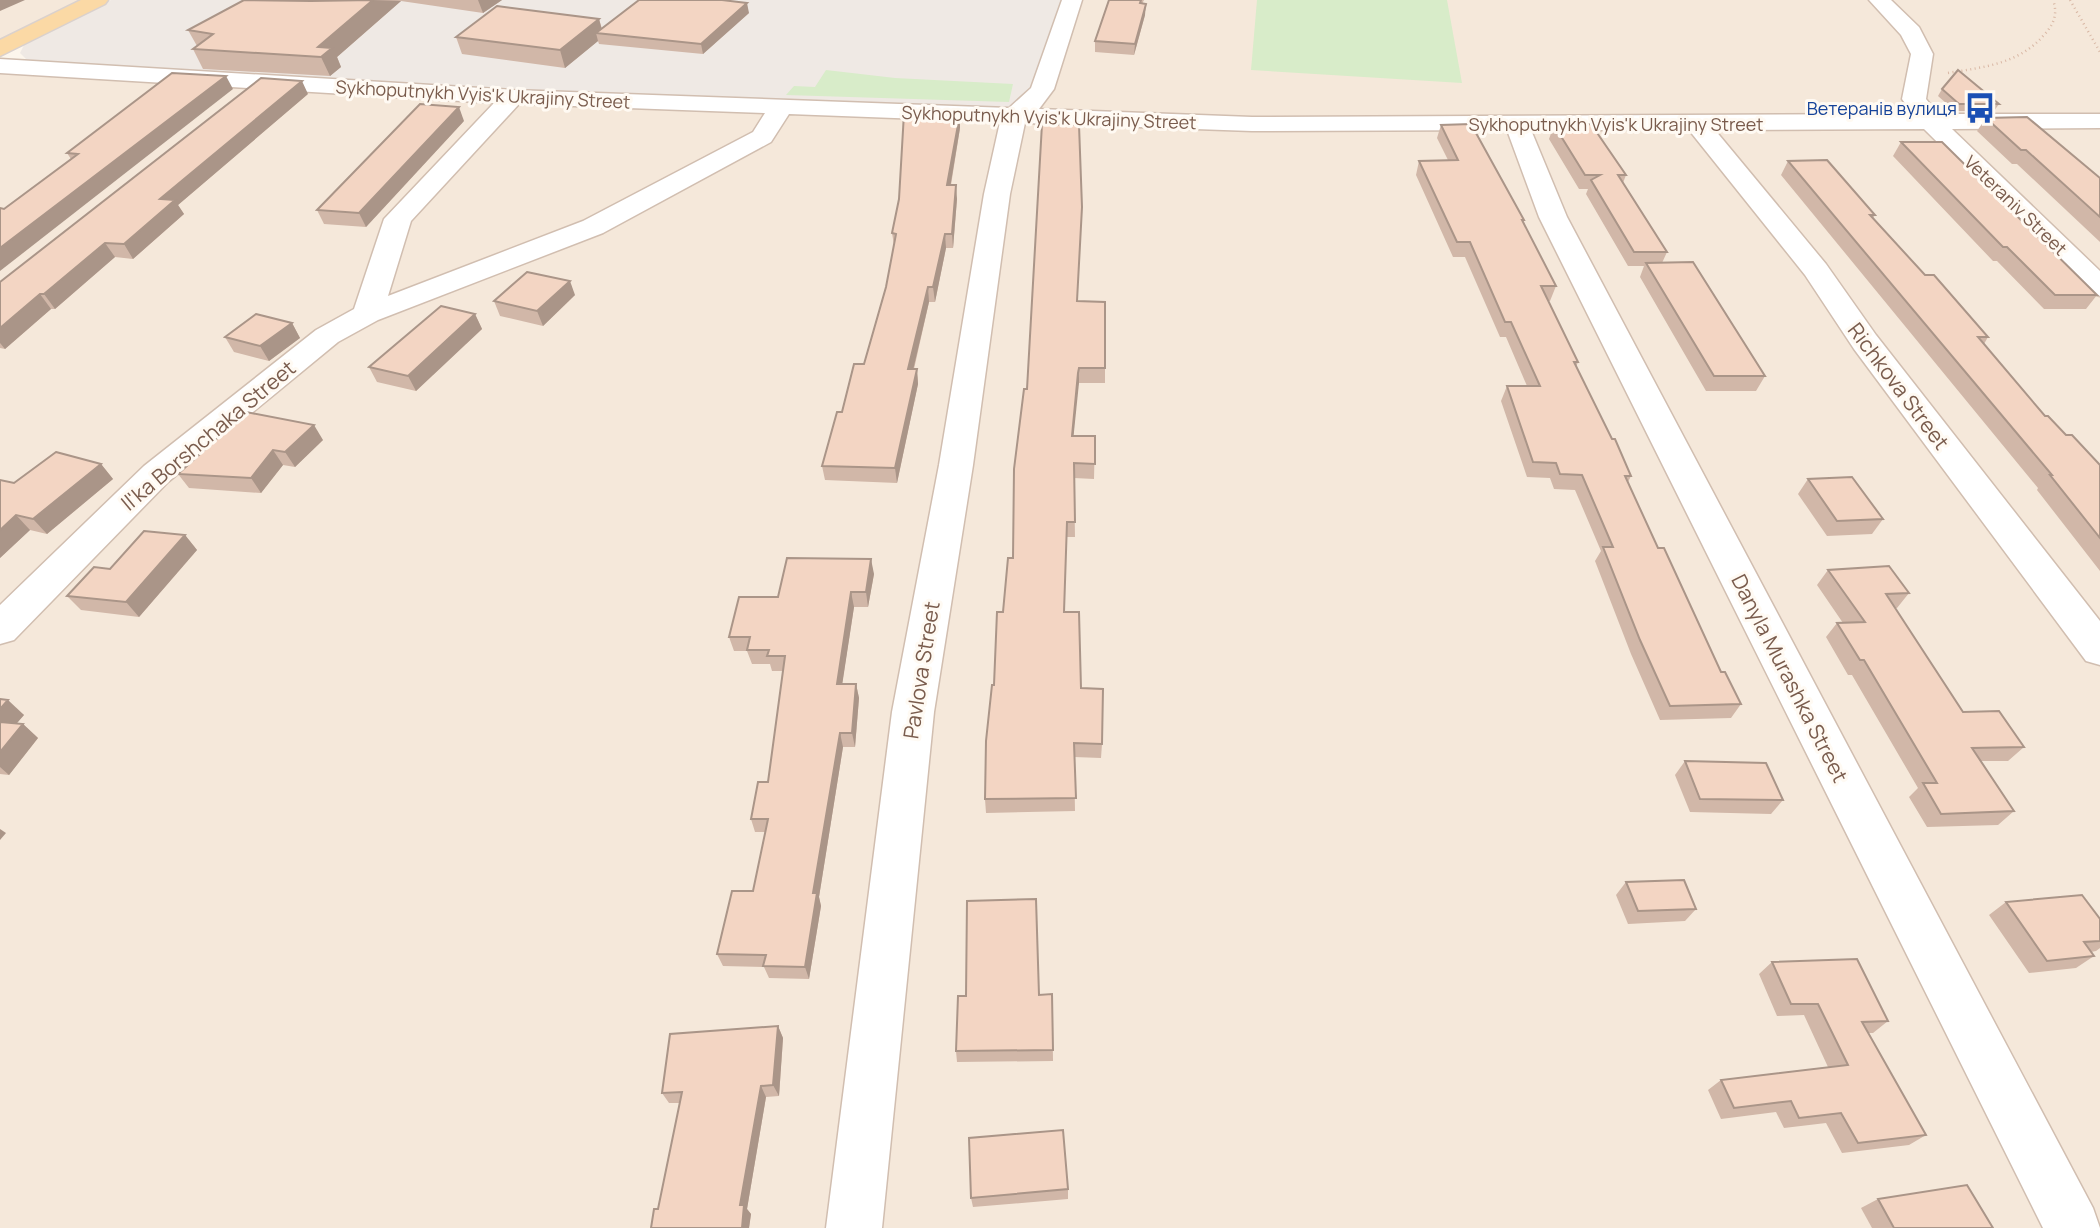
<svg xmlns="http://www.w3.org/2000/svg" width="2100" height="1228" font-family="Manrope,sans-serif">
<rect width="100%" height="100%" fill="#fdf6ec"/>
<!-- residential -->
<g fill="#f5e8da">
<polygon points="0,0 89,0 0,39"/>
<polygon points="1075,0 2100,0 2100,118 1252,118 1035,111"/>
<polygon points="0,66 1252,124 2100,121 2100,1228 0,1228"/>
</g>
<!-- industrial -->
<polygon fill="#efe9e4" points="111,0 1067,0 1036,88 1016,109 517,93 28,61 20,53 25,43 40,33"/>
<!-- green -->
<g fill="#d8ecc9">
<polygon points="1257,0 1447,0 1462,83 1251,70"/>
<polygon points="826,70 895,78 1013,84 1009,102 786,95 794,86 815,87"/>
</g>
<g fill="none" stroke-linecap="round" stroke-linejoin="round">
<defs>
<path id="minor" d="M1062 0H1082L1054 89 1039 109 1252 117 1913 114 1902 99 1911 54 1901 35 1869 0H1891L1919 27 1933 54 1926 99 1938 114H2100V128L1952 129 2100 271V296L2090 293 1924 129 1715 130 1826 264 1876 335 2100 621V665L2086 661 1854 349 1805 275 1689 130H1531L1567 217 2093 1208 2100 1228H2043L1539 217 1507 130 1252 131 1025 123 1010 194 973 465 934 712 882 1228H826L892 712 939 465 984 194 1000 122 789 114 771 142 603 233 378 320 338 342 168 482 14 640 0 644V605L144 466 316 330 354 309 384 219 494 103 0 73V59L513 90 1009 108 1031 88ZM519 104 765 113 753 132 583 221 388 296 411 221Z"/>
<polygon id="major" points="81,0 108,0 105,4 0,56 0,40"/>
</defs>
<!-- minor casing -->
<use href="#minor" stroke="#d1beb0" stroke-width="3"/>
<!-- major casing -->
<use href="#major" stroke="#dad1cd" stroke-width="3"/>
<!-- path -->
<g stroke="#d9b8a5" stroke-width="2.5" stroke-dasharray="1 3.5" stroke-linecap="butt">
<polyline points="2070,0 2100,52"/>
<path d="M1948 73C1984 67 2019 64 2044 35 2054 24 2058 14 2053 0"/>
</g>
<!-- minor -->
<use href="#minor" fill="#fff" fill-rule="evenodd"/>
<!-- major -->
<use href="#major" fill="#fbd9a5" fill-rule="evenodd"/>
</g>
<!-- wall -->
<g fill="#d1b7a8">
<polygon points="313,0 502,0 483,13 401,1 337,57 341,67 330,76 203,69 193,49 197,46 188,30"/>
<polygon points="1109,0 1144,0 1142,4 1145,15 1134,55 1095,52 1095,41"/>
<polygon points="749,13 703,54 599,44 598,41 565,68 462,54 456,37 599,19 602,29"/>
<polygon points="233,89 4,209 71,159 67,153"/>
<polygon points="1942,89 1999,104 1994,111 1955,111 1938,96"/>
<polygon points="308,94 178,205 184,214 133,259 115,257 55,309 51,309 5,349 0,348 0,282"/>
<polygon points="1986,118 2100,178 2100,242 2017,164 2012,164 1977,131"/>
<polygon points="464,121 366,227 324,224 317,210"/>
<polygon points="1441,125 1524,220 1523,222 1556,286 1550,301 1548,301 1578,362 1576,367 1631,476 1628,482 1658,548 1721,672 1741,704 1731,718 1660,720 1631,654 1595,561 1601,551 1575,490 1554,489 1550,478 1527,477 1501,401 1507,386 1527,386 1506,337 1500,337 1465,257 1453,257 1416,175 1419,161 1448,160 1437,138"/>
<polygon points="1554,125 1626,175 1623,183 1667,252 1662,263 1765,376 1756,391 1706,391 1640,277 1644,266 1628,266 1586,194 1588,189 1579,189 1549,139"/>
<polygon points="960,128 951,185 957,199 953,248 946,248 935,302 929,302 914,369 917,369 918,384 897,483 825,480 822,466 842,412 864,364 886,287 894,245 892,233"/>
<polygon points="1901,142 2097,295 2086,309 2044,309 1997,261 1993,261 1893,156"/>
<polygon points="1788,161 1875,215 1873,218 1925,275 1988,337 1984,344 2045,416 2100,465 2100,571 2037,490 2038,488 1781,175"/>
<polygon points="575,295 543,326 500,316 494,301"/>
<polygon points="1078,301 1105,368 1105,383 1079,383 1077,388 1073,436 1095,436 1094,479 1074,478 1075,537 1066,537 1064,612 1081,688 1102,744 1101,758 1074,757 1075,811 986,813 985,799 994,685 1003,612 1013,558 1027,389"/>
<polygon points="475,314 482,329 416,391 377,382 369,367"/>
<polygon points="292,323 300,338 269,361 234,352 225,337"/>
<polygon points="246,412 323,440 295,467 283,465 261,493 189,488 178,474"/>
<polygon points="101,464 113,479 47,534 30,530 0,558 14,483"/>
<polygon points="1808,479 1883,519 1872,534 1827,536 1798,494"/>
<polygon points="185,535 197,550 139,617 81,610 67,596 110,569"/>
<polygon points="1828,570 1909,593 1897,608 1895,608 1963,712 2024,747 2008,761 1981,761 2014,811 1998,825 1927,827 1909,797 1918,788 1852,675 1848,675 1826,637 1837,623 1843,623 1817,585"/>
<polygon points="874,574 868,607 854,607 842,684 856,684 859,698 855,747 843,747 819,897 821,906 809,979 769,978 764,967 723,966 717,954 753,891 765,832 755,832 751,819 768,782 783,671 772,671 770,664 752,664 747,651 734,651 729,637"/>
<polygon points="0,699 24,715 16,723 23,724 38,738 9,775 0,774"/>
<polygon points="1685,761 1783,800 1771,814 1690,812 1675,775"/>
<polygon points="1626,882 1696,909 1685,921 1628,924 1616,895"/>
<polygon points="2006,902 2100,919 2100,948 2096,951 2091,952 2094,956 2076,968 2029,973 1989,915"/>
<polygon points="1772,962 1888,1021 1873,1033 1868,1033 1926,1135 1909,1145 1842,1153 1826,1123 1784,1128 1776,1112 1721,1119 1708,1090 1721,1080 1828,1067 1804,1015 1777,1016 1759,974"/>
<polygon points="1052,994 1053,1061 957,1062 956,1051"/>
<polygon points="778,1026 783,1038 779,1096 766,1097 747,1209 751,1214 749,1228 651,1228 658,1209 680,1103 669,1103 662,1093"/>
<polygon points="1068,1189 1068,1199 973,1207 971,1198"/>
<polygon points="1878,1199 1993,1228 1872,1228 1861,1208"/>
</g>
<!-- shaded-wall -->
<g fill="#aa9588">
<polygon points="0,0 25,0 0,11"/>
<polygon points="373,0 401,1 337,57 341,67 330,76 321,57 318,47"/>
<polygon points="478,0 502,0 483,13"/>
<polygon points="747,3 749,13 703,54 701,44"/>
<polygon points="1146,4 1145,15 1134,55 1135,44"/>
<polygon points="599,19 603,34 596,33 598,41 565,68 560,50"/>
<polygon points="226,76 233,89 0,271 0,248"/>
<polygon points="302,81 308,94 178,205 184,214 133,259 124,244 160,199"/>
<polygon points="459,107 464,121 366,227 359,213"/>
<polygon points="960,114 960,128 948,200 947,185"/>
<polygon points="956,185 957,199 953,248 952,234"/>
<polygon points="945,234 946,248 935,302 933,287"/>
<polygon points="105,243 115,257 55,309 44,294"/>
<polygon points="570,281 575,295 543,326 537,311"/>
<polygon points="928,287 929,302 910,383 908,369"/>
<polygon points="40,294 51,309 5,349 0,343 0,328"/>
<polygon points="475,314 482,329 416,391 408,376"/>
<polygon points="292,323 300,338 269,361 260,346"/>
<polygon points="1079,368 1079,383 1072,451 1072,436"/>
<polygon points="917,369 918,384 897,483 895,468"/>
<polygon points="314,425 323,440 295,467 285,452"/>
<polygon points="273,450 283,465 261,493 251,478"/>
<polygon points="101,464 113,479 47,534 33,519"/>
<polygon points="16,515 30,530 0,558 0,530"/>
<polygon points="185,535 197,550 139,617 126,602"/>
<polygon points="871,559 874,574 868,607 866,592"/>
<polygon points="851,592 854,607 840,699 837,684"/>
<polygon points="856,684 859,698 855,747 852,733"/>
<polygon points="8,700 24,715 6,736 0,731 0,709"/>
<polygon points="23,724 38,738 9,775 0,767 0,752"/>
<polygon points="840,733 843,747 819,897 821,906 809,979 805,967 813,893"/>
<polygon points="0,829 6,833 0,840"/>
<polygon points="778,1026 783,1038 779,1096 773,1085"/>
<polygon points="761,1086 766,1097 747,1209 751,1214 749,1228 742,1228 740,1205"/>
</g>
<!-- building -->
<g fill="#f3d5c3" stroke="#aa9588" stroke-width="2">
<polygon points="244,0 311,1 373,0 318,47 332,48 321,57 193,49 213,34 188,30"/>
<polygon points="639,0 722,0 747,3 701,44 596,33"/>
<polygon points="1109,0 1141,0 1140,3 1146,4 1135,44 1095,41"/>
<polygon points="497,6 599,19 560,50 456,37"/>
<polygon points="1958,70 1999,104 1959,104 1942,89"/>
<polygon points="172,73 226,76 0,248 0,208 4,209 78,154 67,153"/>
<polygon points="261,78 302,81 160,199 175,200 124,244 105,243 44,294 40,294 0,328 0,282"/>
<polygon points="420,104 459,107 359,213 317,210"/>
<polygon points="904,113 960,114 947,185 956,185 952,234 945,234 933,287 928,287 908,369 917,369 895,468 822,466 837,412 842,412 854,364 864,364 886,287 896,234 892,233 899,199"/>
<polygon points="2027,117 2100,178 2100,217 2026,150 2021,150 1986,118"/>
<polygon points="1042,124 1079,125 1082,207 1077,301 1105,302 1105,368 1079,368 1078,373 1072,436 1095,436 1095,464 1074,463 1075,522 1067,522 1064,612 1079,612 1081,688 1103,689 1102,744 1074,743 1076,798 985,799 986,741 992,685 994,685 997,612 1003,612 1008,558 1013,558 1014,469 1024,389 1027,389"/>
<polygon points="1471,124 1524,220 1522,220 1556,286 1541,286 1578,362 1574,362 1612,439 1615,439 1631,476 1625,476 1658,548 1664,548 1721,672 1725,672 1741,704 1670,706 1640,640 1603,547 1613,547 1582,475 1560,474 1556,463 1533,462 1507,386 1540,386 1511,322 1505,322 1470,242 1457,242 1419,161 1458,160 1441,125"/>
<polygon points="1591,124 1626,175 1618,175 1667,252 1634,252 1591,180 1600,175 1585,175 1554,125"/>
<polygon points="1901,142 1942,142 2097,295 2055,295 2007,247 2003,247"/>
<polygon points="1827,160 1875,215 1870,215 1925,275 1934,275 1988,337 1978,337 2045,416 2048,416 2066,435 2072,435 2100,465 2100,538 2050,475 2052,475 1788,161"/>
<polygon points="1693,262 1765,376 1714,376 1646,263"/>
<polygon points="527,272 570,281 537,311 494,301"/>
<polygon points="441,306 475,314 408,376 369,367"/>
<polygon points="256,314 292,323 260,346 225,337"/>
<polygon points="246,412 314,425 285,452 273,450 251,478 178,474"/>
<polygon points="56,452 101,464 33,519 16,515 0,530 0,480 14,483"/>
<polygon points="1852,477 1883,519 1837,521 1808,479"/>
<polygon points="144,531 185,535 126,602 67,596 94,567 110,569"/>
<polygon points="787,558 871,559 866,592 851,592 837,684 856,684 852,733 840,733 813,893 817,893 805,967 763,966 766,955 717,954 732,891 753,891 768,819 751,819 758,782 768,782 785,656 767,656 769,650 747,650 750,637 729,637 739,597 778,597"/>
<polygon points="1889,566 1909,593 1886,594 1963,712 1999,711 2024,747 1972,748 2014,811 1941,814 1923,783 1937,783 1864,660 1860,660 1837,623 1865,622 1828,570"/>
<polygon points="0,699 8,700 0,709"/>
<polygon points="0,722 23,724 0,752"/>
<polygon points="1685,761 1766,763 1783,800 1700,799"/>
<polygon points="1684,880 1696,909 1638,911 1626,882"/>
<polygon points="2082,895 2100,919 2100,941 2084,942 2094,956 2047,961 2006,902"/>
<polygon points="1036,899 1039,995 1052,994 1053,1050 956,1051 958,996 966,996 967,901"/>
<polygon points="1857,959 1888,1021 1862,1022 1926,1135 1858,1143 1841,1113 1799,1118 1791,1101 1734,1108 1721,1080 1848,1065 1818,1004 1791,1004 1772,962"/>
<polygon points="778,1026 773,1085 761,1086 740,1205 744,1205 742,1228 651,1228 654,1209 658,1209 682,1092 662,1093 670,1034"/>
<polygon points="1063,1130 1068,1189 971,1198 969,1138"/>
<polygon points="1967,1185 1993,1228 1894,1228 1878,1199"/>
</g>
<!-- icons -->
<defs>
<symbol id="bus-bare" viewBox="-9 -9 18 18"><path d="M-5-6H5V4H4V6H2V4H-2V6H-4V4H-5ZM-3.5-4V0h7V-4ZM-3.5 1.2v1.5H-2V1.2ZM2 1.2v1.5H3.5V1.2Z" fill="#1a4fb4" stroke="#fffaf3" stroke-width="2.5" paint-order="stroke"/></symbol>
</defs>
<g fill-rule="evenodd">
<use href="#bus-bare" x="1958" y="86" width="44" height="44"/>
</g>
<g text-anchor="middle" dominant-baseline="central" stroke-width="6" stroke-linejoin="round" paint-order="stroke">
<!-- far-street labels -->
<g font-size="18" fill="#7a5c4d" stroke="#fffaf3">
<text transform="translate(483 94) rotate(3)">Sykhoputnykh Vyis'k Ukrajiny Street</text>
<text transform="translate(1049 117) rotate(2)">Sykhoputnykh Vyis'k Ukrajiny Street</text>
<text x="1616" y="124">Sykhoputnykh Vyis'k Ukrajiny Street</text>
<text transform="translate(2016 205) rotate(44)">Veteraniv Street</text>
</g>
<!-- far-transit labels -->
<g font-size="18" fill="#164399" stroke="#fffaf3" text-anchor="end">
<text x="1957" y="108">Ветеранів вулиця</text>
</g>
<!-- street labels -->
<g font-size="21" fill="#7a5c4d" stroke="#fffaf3">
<text transform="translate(1899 386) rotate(53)">Richkova Street</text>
<text transform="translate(208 435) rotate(-40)">Il'ka Borshchaka Street</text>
<text transform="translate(921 670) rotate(-81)">Pavlova Street</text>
<text transform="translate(1790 678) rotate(63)">Danyla Murashka Street</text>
</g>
</g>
</svg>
